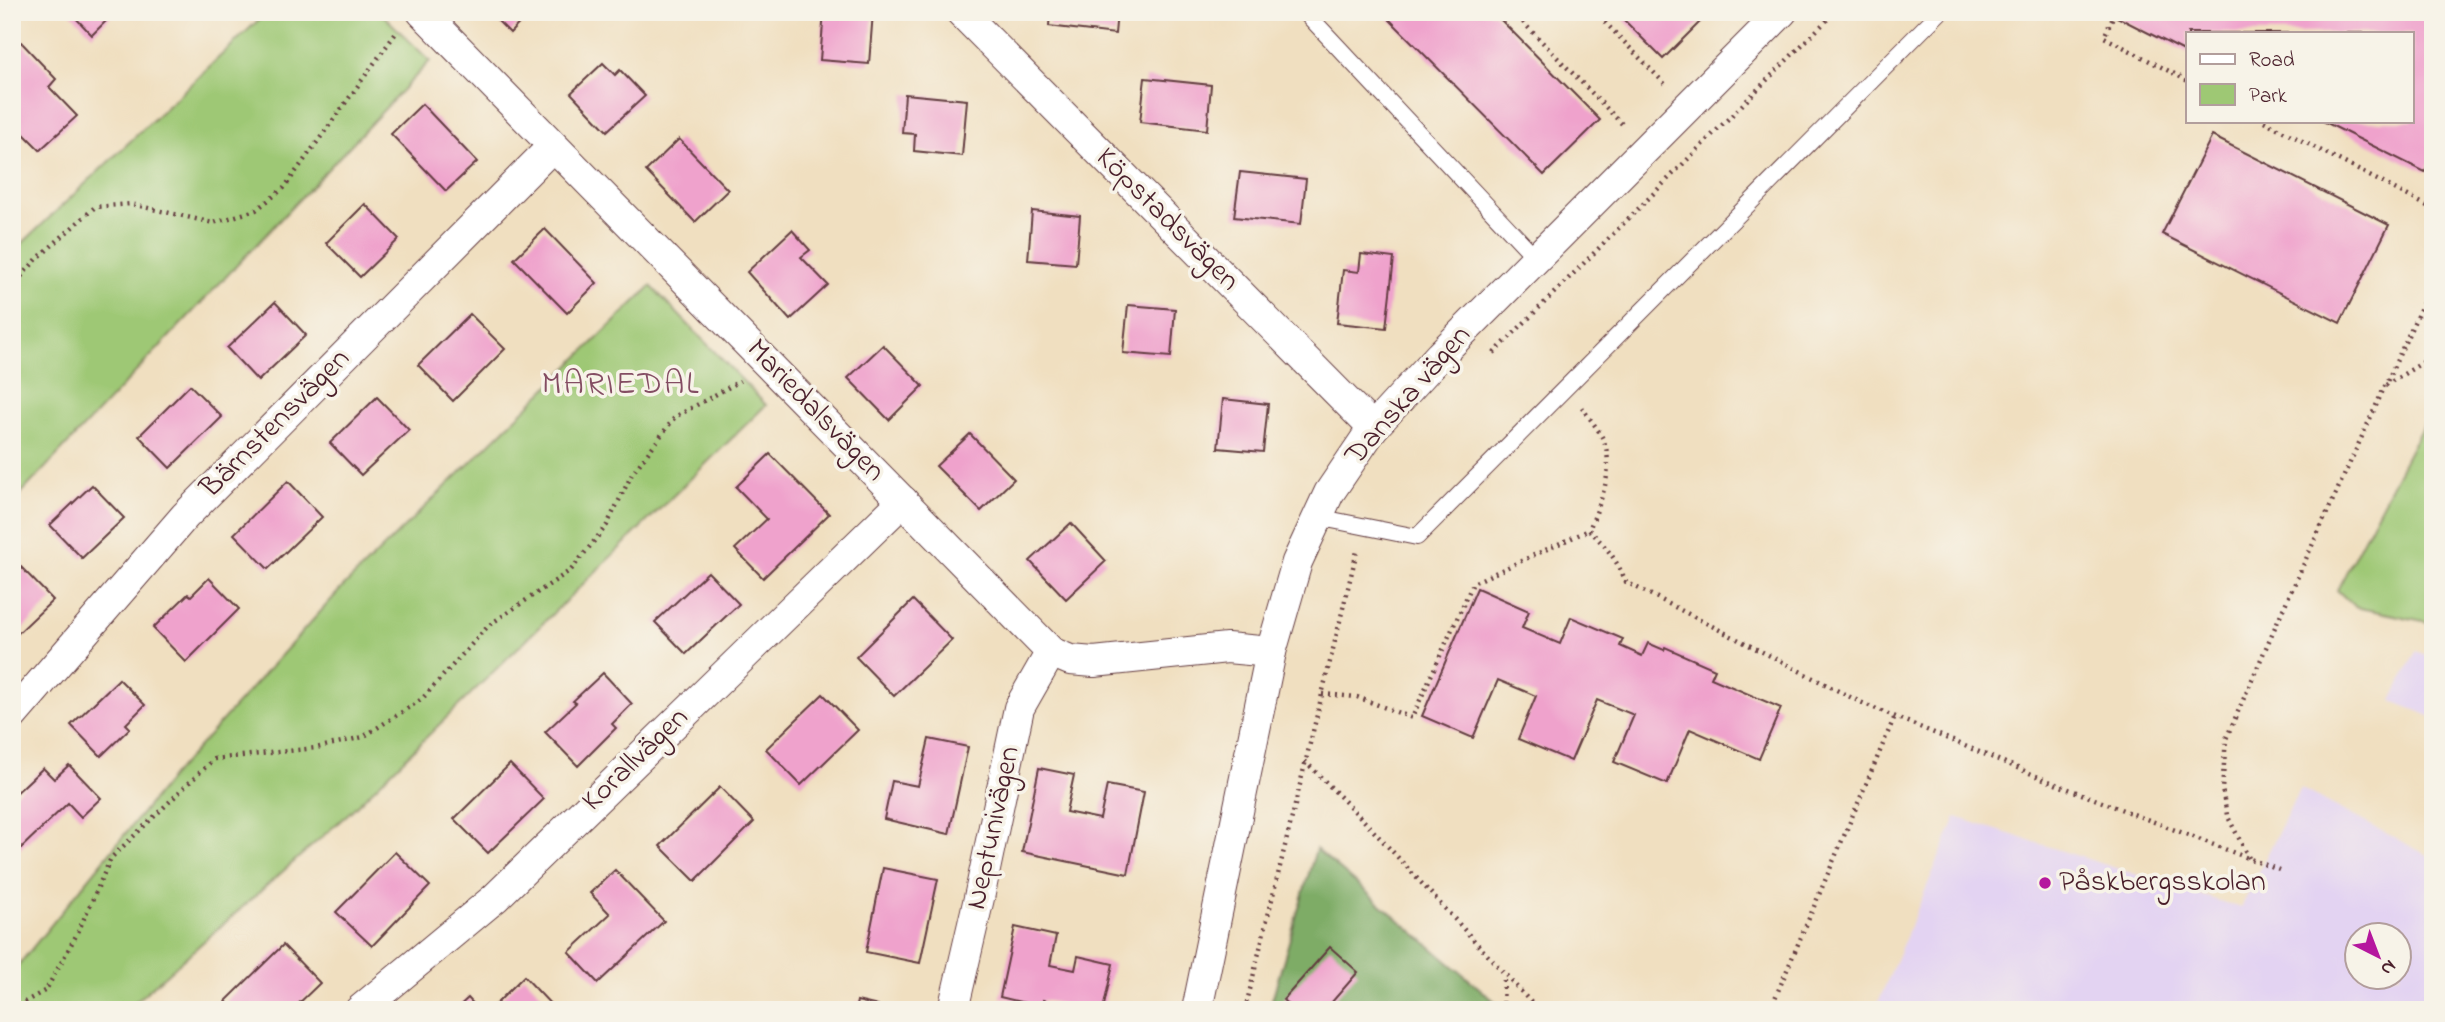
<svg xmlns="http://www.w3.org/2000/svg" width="2445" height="1022" font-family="'Indie Flower',sans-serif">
<rect width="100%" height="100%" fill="#f7f3e8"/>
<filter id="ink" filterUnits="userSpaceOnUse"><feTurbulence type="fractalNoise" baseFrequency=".0143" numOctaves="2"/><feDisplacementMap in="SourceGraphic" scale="14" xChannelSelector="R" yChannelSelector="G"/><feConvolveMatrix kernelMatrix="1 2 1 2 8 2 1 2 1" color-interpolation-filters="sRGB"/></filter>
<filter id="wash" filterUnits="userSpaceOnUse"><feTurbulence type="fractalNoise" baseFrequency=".00686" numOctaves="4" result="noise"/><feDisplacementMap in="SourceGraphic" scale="28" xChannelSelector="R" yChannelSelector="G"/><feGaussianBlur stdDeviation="1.57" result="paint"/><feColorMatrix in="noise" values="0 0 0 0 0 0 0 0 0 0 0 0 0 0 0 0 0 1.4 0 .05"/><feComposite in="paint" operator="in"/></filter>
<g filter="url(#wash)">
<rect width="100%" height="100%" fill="#f0dfc0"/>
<!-- built -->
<g fill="#e3d3f2" fill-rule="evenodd">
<polygon points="2416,651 2433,658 2433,717 2392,701"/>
<path d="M2300 788 2433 858V1010H1875L1956 817 2241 908ZM2358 934H2400V976H2358Z"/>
</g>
<!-- green -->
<g fill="#9ec874" stroke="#747450" stroke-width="2">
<polygon points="267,12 380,12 430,61 12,503 12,253"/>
<polygon points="651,286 766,405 349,813 126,1010 12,1010 12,973 172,776 340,590"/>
<polygon points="2433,406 2433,623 2355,607 2337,590"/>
</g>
<!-- forest -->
<polygon fill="#7eac66" stroke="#646648" stroke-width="2" points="1316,849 1505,1010 1269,1010"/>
<g id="blocks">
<!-- building -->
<g fill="#efa2cc">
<polygon points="70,12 115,12 92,35"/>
<polygon points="489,12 530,12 510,33"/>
<polygon points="824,12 873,12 869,64 820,60"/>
<polygon points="1050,12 1117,12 1115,34 1049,26"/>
<polygon points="1382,12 1493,12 1600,120 1544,175"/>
<polygon points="1616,12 1710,12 1663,59"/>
<polygon points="2119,12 2433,12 2433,157 2425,172 2323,121 2412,121 2412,33 2188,33 2188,53 2117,17"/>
<polygon points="21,42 56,79 49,87 77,116 40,150 12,122 12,51"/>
<polygon points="603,63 615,75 620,70 645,96 607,131 571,93"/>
<polygon points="1145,78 1211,85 1207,130 1140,122"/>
<polygon points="905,94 967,100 962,156 914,151 915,134 902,133"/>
<polygon points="422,104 477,162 446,191 391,134"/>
<polygon points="2212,136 2389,225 2340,323 2162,234"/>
<polygon points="679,139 728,190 695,222 646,171"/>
<polygon points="1240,172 1306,179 1301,224 1234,217"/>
<polygon points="365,204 399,239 360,277 326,243"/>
<polygon points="1032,211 1080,216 1076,264 1028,260"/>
<polygon points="545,229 597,283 567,313 514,259"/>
<polygon points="792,230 810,250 801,257 828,285 790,320 747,272"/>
<polygon points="1361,254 1394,258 1386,328 1337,323 1343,270 1359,272"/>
<polygon points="275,302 306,335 258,381 227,348"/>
<polygon points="1128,305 1175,309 1171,357 1123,353"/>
<polygon points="470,314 505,349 453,401 418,365"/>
<polygon points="883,345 923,386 889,420 848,378"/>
<polygon points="190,385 222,417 170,468 139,436"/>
<polygon points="377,397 409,430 361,475 330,443"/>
<polygon points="1223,399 1268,404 1263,452 1218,448"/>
<polygon points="970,434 1014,479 981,511 936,466"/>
<polygon points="770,454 829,514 763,578 735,549 767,519 736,487"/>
<polygon points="288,481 322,517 268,569 234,534"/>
<polygon points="92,485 124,518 82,558 50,525"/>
<polygon points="1071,523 1106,561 1066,599 1030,561"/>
<polygon points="20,566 53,600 12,639 12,574"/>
<polygon points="708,572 739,604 686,654 655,622"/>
<polygon points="209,578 239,609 186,662 153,628 188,594 191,596"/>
<polygon points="1477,588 1529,611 1522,628 1560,644 1571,617 1623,639 1620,646 1642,656 1648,643 1664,650 1665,647 1715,669 1711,678 1781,708 1759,759 1690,729 1667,784 1614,762 1634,715 1597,700 1571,761 1518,739 1536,696 1498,680 1473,738 1422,716"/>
<polygon points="913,600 952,640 894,696 856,657"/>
<polygon points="603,673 632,704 612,724 616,728 578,766 545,732 576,703 573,701"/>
<polygon points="119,679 145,705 126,724 130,728 101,756 71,725"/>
<polygon points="823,694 858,730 801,785 766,749"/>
<polygon points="929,739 968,747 949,834 884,819 892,781 918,786"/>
<polygon points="510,764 544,799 488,853 454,819"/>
<polygon points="69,765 101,798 81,817 68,803 20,849 12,841 12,797 43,768 54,779"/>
<polygon points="1039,768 1074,775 1066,812 1100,819 1107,785 1144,792 1128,874 1022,852"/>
<polygon points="720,787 754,822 695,881 660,846"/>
<polygon points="395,852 430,886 372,946 336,912"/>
<polygon points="883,868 938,879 920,963 866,952"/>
<polygon points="615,870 664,921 598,983 569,952 610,914 590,893"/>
<polygon points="1015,927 1056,936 1050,965 1075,970 1078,956 1113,964 1103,1010 1091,1010 1043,1000 1042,1007 1000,997"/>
<polygon points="283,945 320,983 292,1010 234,1010 226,1001"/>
<polygon points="1330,947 1358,972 1325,1010 1294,1010 1283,1000"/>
<polygon points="524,976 556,1010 490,1010"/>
<polygon points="468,998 479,1010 455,1010"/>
<polygon points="857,1001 891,1009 891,1010 855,1010"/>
</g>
</g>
</g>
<g filter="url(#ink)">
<use href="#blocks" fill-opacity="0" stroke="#633c41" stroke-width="2"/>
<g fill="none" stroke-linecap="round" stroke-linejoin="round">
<defs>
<g id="service">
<polyline points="1305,12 1537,259"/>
<polyline points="1317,517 1417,537 1940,12"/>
</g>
<g id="minor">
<polyline points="422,12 1051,652 1070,660 1094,662 1227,648 1271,652"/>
<polyline points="961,12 1373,428"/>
<polyline points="12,716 185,516 553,146"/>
<polyline points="360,1010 495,898 903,501"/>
<polyline points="953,1010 979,898 1019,708 1051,652"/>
<polyline points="1197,1010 1271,652 1297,562 1329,493 1373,428 1440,355 1782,12"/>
</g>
</defs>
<!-- service casing -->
<use href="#service" stroke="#633c41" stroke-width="18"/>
<!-- minor casing -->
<use href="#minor" stroke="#633c41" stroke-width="32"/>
<!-- path -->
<g stroke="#633c41" stroke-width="4.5" stroke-dasharray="2 5" stroke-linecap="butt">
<polyline points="1513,12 1623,125"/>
<polyline points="1595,12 1665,84"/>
<polyline points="2115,12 2104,37 2188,81"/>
<polyline points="2264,121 2433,209"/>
<polyline points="12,287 37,259 95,207 131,204 213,223 256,210 284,188 396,33"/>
<polyline points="1494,353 1835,12"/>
<polyline points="2386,385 2433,356"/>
<path d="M1582 407C1588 417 1598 428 1603 439 1616 470 1600 502 1589 530 1606 546 1617 560 1626 582L1860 702 2058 785 2279 870"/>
<polyline points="1322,694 1357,697 1412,718 1473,583 1589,530"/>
<polyline points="1305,761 1369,826 1538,1010"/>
<polyline points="2249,858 2227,815 2222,789 2226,739 2279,618 2433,281"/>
<polyline points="12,1009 46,990 78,932 111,858 214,759 316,748 363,737 422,699 489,625 571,570 607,525 632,474 675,417 740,381"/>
<polyline points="1245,1010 1357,551"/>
<polyline points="1503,1010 1504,976"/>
<polyline points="1770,1010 1895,716"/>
</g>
<!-- service -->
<use href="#service" stroke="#fff" stroke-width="16"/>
<!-- minor -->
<use href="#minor" stroke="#fff" stroke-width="30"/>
</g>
</g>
<!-- markers -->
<circle fill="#b5179e" stroke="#f7f3e8" stroke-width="2.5" cx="2045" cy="883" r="7"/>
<g text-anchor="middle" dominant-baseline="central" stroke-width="7" stroke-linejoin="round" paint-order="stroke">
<!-- street labels -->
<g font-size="30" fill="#4a1f2b" stroke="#f7f3e8">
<text transform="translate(1167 220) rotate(45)">Köpstadsvägen</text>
<text transform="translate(1409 396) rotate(-49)">Danska vägen</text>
<text transform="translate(815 411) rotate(46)">Mariedalsvägen</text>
<text transform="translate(276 424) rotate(-45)">Bärnstensvägen</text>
<text transform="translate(636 760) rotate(-44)">Korallvägen</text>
<text transform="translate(994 828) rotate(-78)">Neptunivägen</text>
</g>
<!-- poi labels -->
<g font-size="30" fill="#4a1f2b" stroke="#f7f3e8" text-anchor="start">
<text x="2059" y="883">Påskbergsskolan</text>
</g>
<!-- quarter labels -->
<g font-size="33" letter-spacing="2" fill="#844d63" stroke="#f7f3e8">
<text x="621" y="385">MARIEDAL</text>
</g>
</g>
<!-- margin -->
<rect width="2445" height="1022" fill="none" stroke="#f7f3e8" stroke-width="42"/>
<!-- legend -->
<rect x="2186" y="32" width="228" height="91" fill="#f7f3e8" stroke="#b29e9c" stroke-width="2"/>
<rect x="2200" y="54" width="35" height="10" fill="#ffffff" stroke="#b29e9c" stroke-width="2"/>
<text x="2249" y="66" font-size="21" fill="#4a1f2b">Road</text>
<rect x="2200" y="84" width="35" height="21" fill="#9ec874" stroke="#b29e9c" stroke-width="2"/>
<text x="2249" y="102" font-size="21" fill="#4a1f2b">Park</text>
<!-- north arrow -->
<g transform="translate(2378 956) rotate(138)"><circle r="33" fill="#f7f3e8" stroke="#b29e9c" stroke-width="2"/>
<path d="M0-5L12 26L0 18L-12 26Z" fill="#b5179e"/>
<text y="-10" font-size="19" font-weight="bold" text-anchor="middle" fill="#4a1f2b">N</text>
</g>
</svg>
